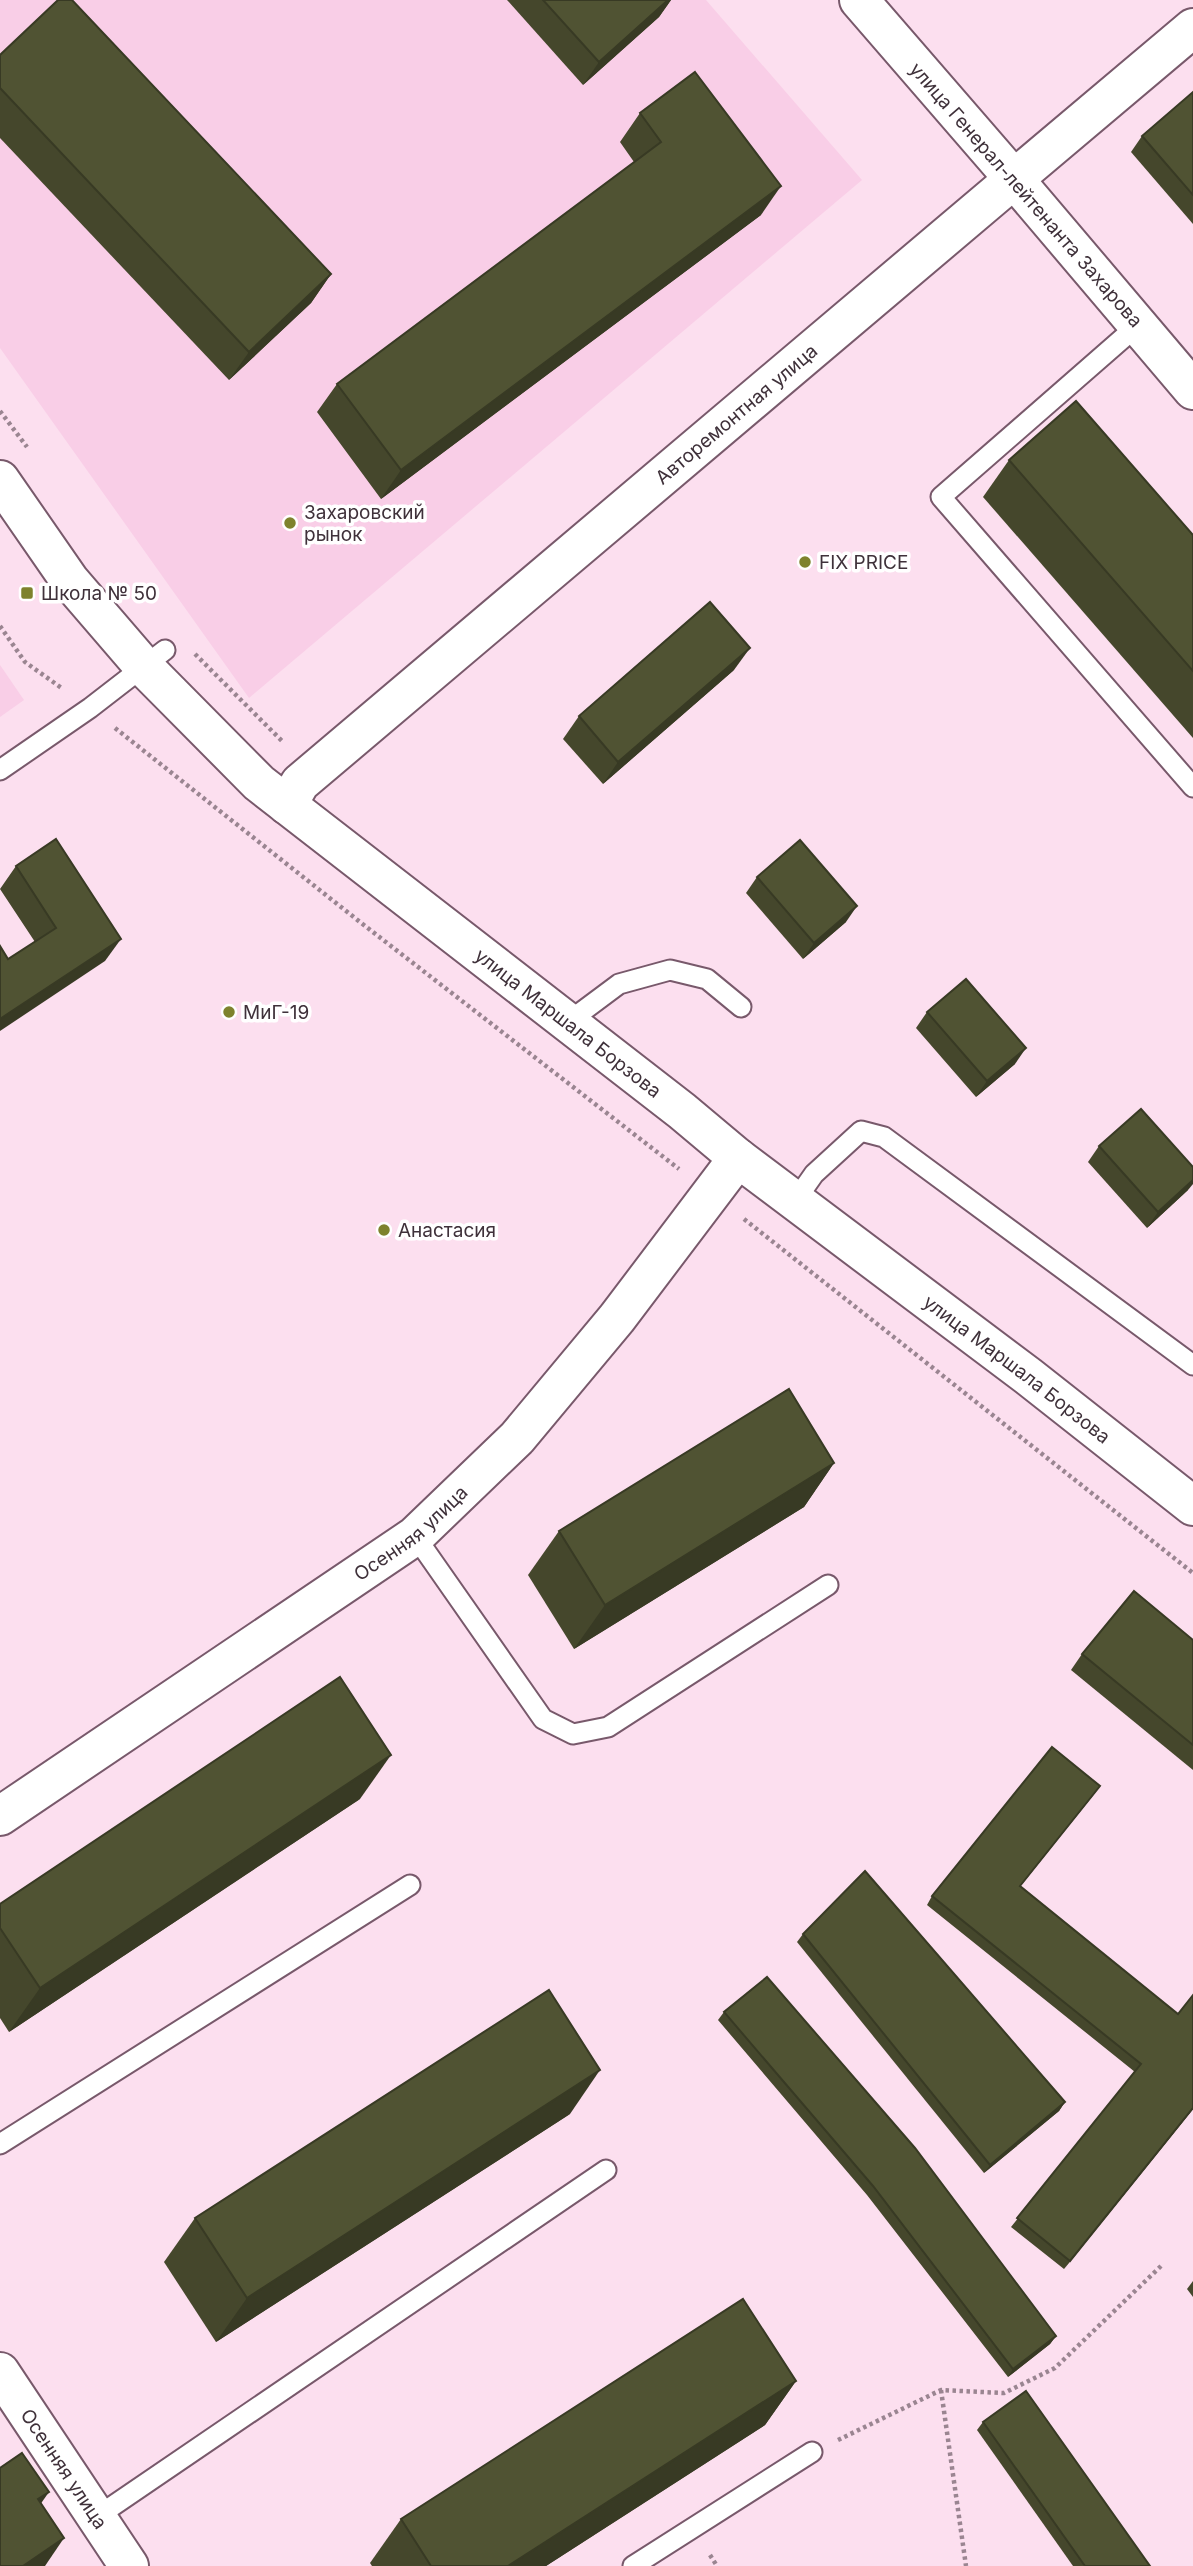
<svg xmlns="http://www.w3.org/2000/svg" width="1193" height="2566" font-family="Inter,sans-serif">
<rect width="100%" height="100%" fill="#fcdfef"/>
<!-- built -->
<g fill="#f9cee7">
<polygon points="0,0 706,0 862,180 249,698 0,348"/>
<polygon points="0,665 24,700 0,717"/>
</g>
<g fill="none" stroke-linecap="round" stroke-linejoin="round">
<defs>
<g id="service">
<polyline points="1138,325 941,497 1193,787"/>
<polyline points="0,770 90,708 165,650"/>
<polyline points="568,1022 619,984 670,970 707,979 741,1007"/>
<polyline points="795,1201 814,1174 861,1131 884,1137 1193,1365"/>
<polyline points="415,1536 543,1719 573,1734 608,1727 828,1585"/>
<polyline points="0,2144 410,1885"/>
<polyline points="95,2518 606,2170"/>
<polyline points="633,2566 812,2452"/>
</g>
<polyline id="minor" points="1193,28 1014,179 1193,390"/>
<g id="tertiary">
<path id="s1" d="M287 805 300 783 1014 179 859 0"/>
<path id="s2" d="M0 1816 415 1536 517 1438 617 1318 738 1158"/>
<path id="s3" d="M0 2372 129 2566"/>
</g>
<g id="secondary">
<path id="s4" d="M0 480 70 581 144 667 259 783 682 1111 738 1158 1028 1376 1193 1506"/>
</g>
</defs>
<!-- service casing -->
<use href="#service" stroke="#78596b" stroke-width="23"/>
<!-- minor casing -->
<use href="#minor" stroke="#78596b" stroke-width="42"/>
<!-- tertiary casing -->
<use href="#tertiary" stroke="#78596b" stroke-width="42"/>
<!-- secondary casing -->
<use href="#secondary" stroke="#78596b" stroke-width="42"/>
<!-- path -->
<g stroke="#9a8591" stroke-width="4.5" stroke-dasharray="3.5 3.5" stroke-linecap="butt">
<polyline points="0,411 27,447"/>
<polyline points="0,626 25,662 63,689"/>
<polyline points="195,654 283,742"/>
<polyline points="115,728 360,922 679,1169"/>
<polyline points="744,1219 1193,1573"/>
<polyline points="941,2390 966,2566"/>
<polyline points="838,2440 941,2390 1004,2393 1055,2368 1161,2266"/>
<polyline points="710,2555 717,2566"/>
</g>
<!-- service -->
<use href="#service" stroke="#fff" stroke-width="19"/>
<!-- minor -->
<use href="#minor" stroke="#fff" stroke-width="38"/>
<!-- tertiary -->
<use href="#tertiary" stroke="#fff" stroke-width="38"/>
<!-- secondary -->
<use href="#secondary" stroke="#fff" stroke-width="38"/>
</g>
<!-- wall -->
<g fill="#45472c">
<polygon points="507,0 671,0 659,17 583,85"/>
<polygon points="0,55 331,274 311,303 229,380 0,138"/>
<polygon points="1193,92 1193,224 1131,152 1142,136"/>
<polygon points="640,113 761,215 381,499 317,412 337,384 634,162 620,142"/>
<polygon points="1009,460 1193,535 1193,738 983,497"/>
<polygon points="734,670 603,784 563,739 579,716"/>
<polygon points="16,866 105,961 8,959 35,942 0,889"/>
<polygon points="757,877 846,922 803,959 746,893"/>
<polygon points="927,1012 1015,1064 976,1097 916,1028"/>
<polygon points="1099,1146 1188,1190 1147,1228 1088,1162"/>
<polygon points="834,1463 804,1507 574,1649 528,1575 559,1531"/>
<polygon points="1193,1640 1193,1770 1071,1670 1082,1654"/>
<polygon points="1094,1794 1020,1886 1193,2109 1064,2269 1011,2227 1135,2072 927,1905 932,1896"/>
<polygon points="360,1799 9,2032 0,2018 0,1904"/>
<polygon points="803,1934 1065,2102 1059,2111 984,2173 797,1942"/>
<polygon points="724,2012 1056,2336 1050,2344 1008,2377 867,2195 718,2020"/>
<polygon points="570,2114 216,2342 164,2262 195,2218"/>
<polygon points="1193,2281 1193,2297 1187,2289"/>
<polygon points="796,2381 765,2425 546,2566 372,2566 370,2563 401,2519"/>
<polygon points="983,2422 1150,2566 1073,2566 977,2430"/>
</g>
<!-- shaded-wall -->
<g fill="#383a24">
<polygon points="668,0 671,0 659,17 583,85 599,62"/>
<polygon points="781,186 761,215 381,499 401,470"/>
<polygon points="331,274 311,303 229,380 249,352"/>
<polygon points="750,648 734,670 603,784 618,762"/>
<polygon points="857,906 846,922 803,959 814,943"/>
<polygon points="121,939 105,961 0,1031 0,1019"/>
<polygon points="1026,1048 1015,1064 976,1097 987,1081"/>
<polygon points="1193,1180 1193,1184 1188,1190 1147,1228 1158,1212"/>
<polygon points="834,1463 804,1507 574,1649 605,1605"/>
<polygon points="391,1755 360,1799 9,2032 40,1988"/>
<polygon points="1100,1786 1094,1794 1014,1894 1020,1886"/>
<polygon points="600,2070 570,2114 216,2342 247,2298"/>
<polygon points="1065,2102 1059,2111 984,2173 990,2165"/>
<polygon points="1193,2108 1193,2109 1064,2269 1070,2261"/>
<polygon points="1056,2336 1050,2344 1008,2377 1013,2369"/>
<polygon points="796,2381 765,2425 546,2566 508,2566"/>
<polygon points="49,2492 23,2529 38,2499"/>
<polygon points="64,2538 45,2566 23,2566"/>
</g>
<!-- building -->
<g fill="#505333" stroke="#383a24" stroke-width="2">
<polygon points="58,0 72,0 331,274 249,352 0,88 0,55"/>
<polygon points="543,0 668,0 599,62"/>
<polygon points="695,72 781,186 401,470 337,384 661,142 640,113"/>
<polygon points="1193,92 1193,195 1142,136"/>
<polygon points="1076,401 1193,535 1193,671 1009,460"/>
<polygon points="710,602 750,648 618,762 579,716"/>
<polygon points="56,839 121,939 0,1019 0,946 8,959 56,928 16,866"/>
<polygon points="800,840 857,906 814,943 757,877"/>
<polygon points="966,979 1026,1048 987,1081 927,1012"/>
<polygon points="1141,1109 1193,1167 1193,1180 1158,1212 1099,1146"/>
<polygon points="789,1389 834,1463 605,1605 559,1531"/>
<polygon points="1134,1591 1193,1640 1193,1745 1082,1654"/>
<polygon points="340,1677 391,1755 40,1988 0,1928 0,1904"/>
<polygon points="1052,1747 1100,1786 1020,1886 1178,2014 1193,1995 1193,2108 1070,2261 1017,2218 1141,2064 932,1896"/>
<polygon points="865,1871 1065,2102 990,2165 803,1934"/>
<polygon points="767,1977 915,2148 1056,2336 1013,2369 873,2186 724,2012"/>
<polygon points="549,1990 600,2070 247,2298 195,2218"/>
<polygon points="743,2299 796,2381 508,2566 431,2566 401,2519"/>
<polygon points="1026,2391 1150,2566 1085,2566 983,2422"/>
<polygon points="22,2453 49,2492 38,2499 64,2538 23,2566 0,2566 0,2468"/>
</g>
<!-- markers -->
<g fill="#7e822d" stroke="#fff" stroke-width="2.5">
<circle cx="290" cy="523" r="7"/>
<circle cx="805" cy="562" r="7"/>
<rect x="20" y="586" width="14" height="14" rx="3.5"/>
<circle cx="229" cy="1012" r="7"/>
<circle cx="384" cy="1230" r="7"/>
</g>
<g text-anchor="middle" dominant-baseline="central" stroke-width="7" stroke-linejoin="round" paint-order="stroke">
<!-- street labels -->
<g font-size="19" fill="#3f313a" stroke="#fff">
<text transform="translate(1026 195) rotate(49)">улица Генерал-лейтенанта Захарова</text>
<text stroke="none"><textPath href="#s1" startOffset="597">Авторемонтная улица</textPath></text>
<text stroke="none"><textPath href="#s4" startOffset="791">улица Маршала Борзова</textPath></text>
<text stroke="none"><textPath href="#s4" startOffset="1358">улица Маршала Борзова</textPath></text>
<text stroke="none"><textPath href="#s2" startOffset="499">Осенняя улица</textPath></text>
<text stroke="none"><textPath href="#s3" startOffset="116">Осенняя улица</textPath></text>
</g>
<!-- poi labels -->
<g font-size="19" fill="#3f313a" stroke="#fff" text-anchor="start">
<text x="304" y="512">Захаровский<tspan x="304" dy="22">рынок</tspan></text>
<text x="819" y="562">FIX PRICE</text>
<text x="41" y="593">Школа № 50</text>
<text x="243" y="1012">МиГ-19</text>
<text x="398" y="1230">Анастасия</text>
</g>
</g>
</svg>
